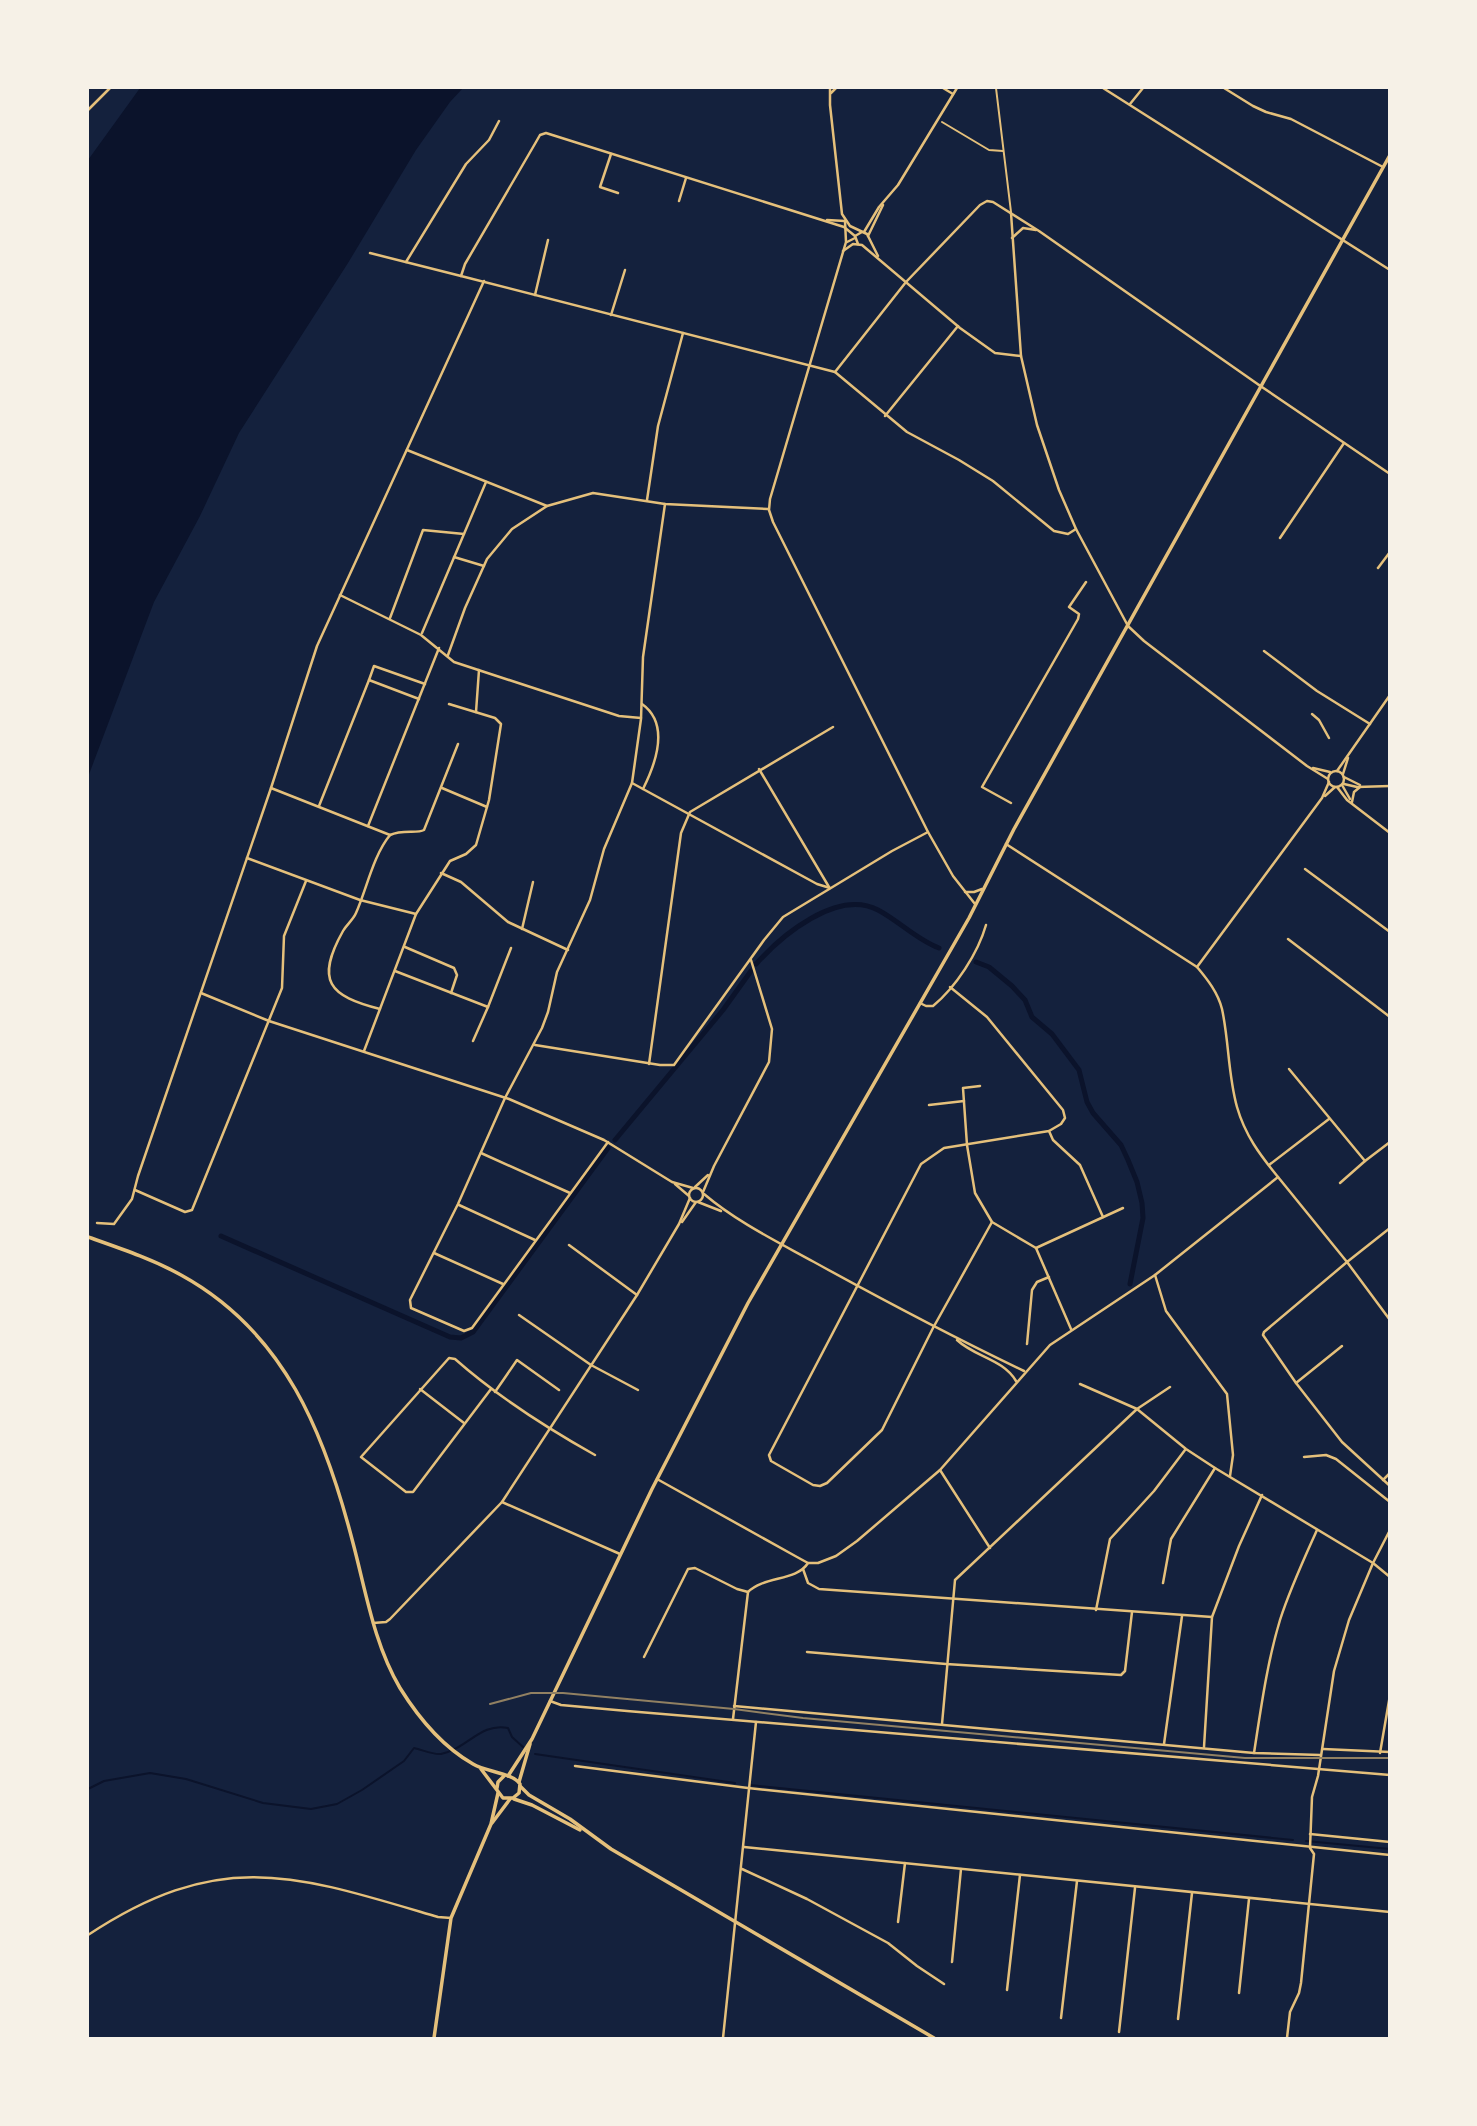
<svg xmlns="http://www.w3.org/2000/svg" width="1477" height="2126" font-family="Arial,sans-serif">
<rect width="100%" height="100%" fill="#14213d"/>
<!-- water -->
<polygon fill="#0b132b" points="140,88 463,88 450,102 416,150 348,263 239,433 200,516 154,602 88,777 88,160"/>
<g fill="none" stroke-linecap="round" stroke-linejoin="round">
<!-- stream -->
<g stroke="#0b132b" stroke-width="2">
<polyline points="535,1754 735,1783"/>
<polyline points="750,1785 1293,1840"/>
<path d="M88 1789 104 1781 150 1773 186 1779 263 1803 311 1809 337 1804 362 1790 404 1761 414 1748C423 1750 433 1755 441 1754 467 1749 481 1722 508 1728L512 1737 523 1747"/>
<polyline points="1306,1841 1390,1849"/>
</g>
<!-- canal -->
<g stroke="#0b132b" stroke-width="5">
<polyline points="976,962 989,967 1012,986 1025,1000 1032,1017 1052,1034 1079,1070 1087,1102 1093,1113 1121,1145 1128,1160 1137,1182 1142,1203 1143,1218 1130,1284"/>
<path d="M756 964C782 935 837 889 878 910 899 921 917 940 939 948"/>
<polyline points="615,1140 723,1010 751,971"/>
<polyline points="221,1236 450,1337 461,1338 473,1332 608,1148"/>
</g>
<!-- pedestrian -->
<g stroke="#e5c07b" stroke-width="2">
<polyline points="996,88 1011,212"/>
<polyline points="942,122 989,150 1003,151"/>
</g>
<!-- minor -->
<g stroke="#e5c07b" stroke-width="2.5">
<polyline points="830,88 830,105 842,214 850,226 867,234 878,256"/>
<polyline points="943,88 953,94"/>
<polyline points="1103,88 1390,270"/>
<polyline points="1224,88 1253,106 1266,112 1291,119 1383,167"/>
<polyline points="831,93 836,88"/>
<polyline points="1130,104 1143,88"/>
<polyline points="88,110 110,88"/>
<polyline points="611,154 600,187 618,193"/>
<polyline points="679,201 686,178"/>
<polyline points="1011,213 1021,356 1037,425 1059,490 1076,529 1128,626 1144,641 1247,720 1307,766 1328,779"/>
<polyline points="827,220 845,221"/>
<polyline points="845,221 846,242 770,499 769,510 773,522 928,832 953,876 975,904"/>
<polyline points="864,232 879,207 898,185 957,88"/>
<polyline points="855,236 844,227 546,133 540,135 536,142 465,264 461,276 835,372 907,432 959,460 993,481 1054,531 1068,534 1076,529"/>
<polyline points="868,236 883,205"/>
<polyline points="1012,238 1023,228 1036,230"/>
<polyline points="847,242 855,238"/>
<polyline points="858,244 855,236 862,232"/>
<polyline points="843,251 853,244 862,245 960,328 995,353 1021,356"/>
<polyline points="370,253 461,276"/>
<polyline points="406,262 466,164 489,140 499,121"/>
<polyline points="535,295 548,240"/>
<polyline points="611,315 625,270"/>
<polyline points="835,372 906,282 980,205 987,201 993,202 1039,231 1259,385"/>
<polyline points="885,416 958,326"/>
<polyline points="407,450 547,506"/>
<polyline points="647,500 658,426 683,333"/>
<polyline points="1280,538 1344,443"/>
<polyline points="454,557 484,566"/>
<polyline points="1378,568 1390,552"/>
<polyline points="340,595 421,635 454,662 619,716 641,718"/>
<polyline points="390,618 423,530 464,534"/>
<polyline points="422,633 486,482"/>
<polyline points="1264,651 1317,691 1370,724"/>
<polyline points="448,655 465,608 487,559 512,529 547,506 593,493 665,504 768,509"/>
<polyline points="369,680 374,666 425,684"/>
<path d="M642 704C670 724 656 763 643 789"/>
<polyline points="476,712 479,670"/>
<polyline points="1312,714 1319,720 1329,738"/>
<polyline points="1313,768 1330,772"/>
<polyline points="759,769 829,887"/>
<circle cx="1336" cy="779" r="8"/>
<polyline points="1337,771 1390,695"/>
<polyline points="1343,774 1348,758"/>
<polyline points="1344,777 1360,785"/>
<polyline points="632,783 817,884 830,888"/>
<polyline points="1344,784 1357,787 1390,786"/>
<polyline points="1342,785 1350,799"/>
<polyline points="1337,787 1347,800 1390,833"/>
<polyline points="271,788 390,835"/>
<polyline points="442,788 487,807"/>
<polyline points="1325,796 1335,787"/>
<polyline points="1352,802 1354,792 1360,787"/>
<polyline points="1011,803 982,787 1078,619 1079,614 1069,607 1086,582"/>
<polyline points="319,806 369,680 419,699"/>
<polyline points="368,826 439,648"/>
<path d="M390 835C403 829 417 834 424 830L458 744"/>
<path d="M1006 844 1197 967C1208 980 1218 993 1222 1009 1229 1041 1228 1075 1237 1107 1245 1135 1260 1155 1278 1177"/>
<polyline points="247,858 360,900 416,914"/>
<polyline points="1305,869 1390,932"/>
<polyline points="441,873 461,882 508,922 568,950"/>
<polyline points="965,892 974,892 982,889"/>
<polyline points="522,929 533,882"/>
<polyline points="1288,939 1390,1017"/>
<polyline points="405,947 454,968 457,975 451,993"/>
<polyline points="1197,967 1322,798 1329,782"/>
<polyline points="395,971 488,1007 511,948"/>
<polyline points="950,987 987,1017 1063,1110 1065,1118 1061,1124 1049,1131 944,1148 921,1164 769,1455 771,1461 813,1485 820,1486 827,1483 882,1430 933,1328 992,1222"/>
<polyline points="201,993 269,1021 509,1099 604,1140 672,1182 693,1188"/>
<path d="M920 1003 926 1006H933C956 987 978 953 986 925"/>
<path d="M380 1009C329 996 315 981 343 931 347 924 353 920 356 913 367 888 373 856 390 835"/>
<polyline points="473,1041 488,1007"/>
<polyline points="535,1045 660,1065 674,1065 764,940 783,917 892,851 928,832"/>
<polyline points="364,1051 416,914 450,861 466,854 476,845 489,800 501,724 495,718 449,704"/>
<polyline points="649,1064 681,833 690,812 833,727"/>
<polyline points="1289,1069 1365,1161 1390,1142"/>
<polyline points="980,1086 963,1088 967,1145 975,1193 992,1222 1036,1248 1071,1329"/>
<polyline points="929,1105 964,1101"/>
<polyline points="1049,1131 1053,1140 1080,1165 1103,1217"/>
<polyline points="608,1142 472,1328 464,1331 411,1308 410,1300 458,1204 505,1098 542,1028 548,1012 557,972 590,900 604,849 632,783 641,719 643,657 665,504"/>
<polyline points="481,1153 570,1193"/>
<polyline points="1269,1165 1329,1119"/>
<polyline points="1340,1183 1365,1161"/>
<polyline points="675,1184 689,1196"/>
<polyline points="695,1187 708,1175"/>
<circle cx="696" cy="1195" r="7"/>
<polyline points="135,1190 185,1212 192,1210 282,988 284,936 306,881"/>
<polyline points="703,1192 714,1166 769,1062 772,1029 751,960"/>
<path d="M704 1194C737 1222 776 1241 814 1262 883 1300 953 1337 1024 1371"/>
<polyline points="698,1202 721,1211"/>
<polyline points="459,1205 535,1240"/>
<polyline points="682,1222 696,1202"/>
<polyline points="97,1223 114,1224 132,1199 138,1176 271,788 317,646 484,281"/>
<polyline points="569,1245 637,1295"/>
<polyline points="1036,1248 1123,1208"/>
<polyline points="434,1253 503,1284"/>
<polyline points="1155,1275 1166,1311 1227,1394 1233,1455 1230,1476"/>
<polyline points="519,1315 591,1365 638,1390"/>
<polyline points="1390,1320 1347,1262 1264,1332 1263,1335 1296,1383 1342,1442 1390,1486"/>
<path d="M957 1340C975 1357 1003 1359 1016 1381"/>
<polyline points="1027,1344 1032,1290 1037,1282 1049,1277"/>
<polyline points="1296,1383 1342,1346"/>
<polyline points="1080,1384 1137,1409 1186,1449 1215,1468 1373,1563 1390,1577"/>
<polyline points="420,1389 464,1423"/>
<path d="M491 1389 413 1492H406L361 1457 449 1358 455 1359C498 1397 545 1427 595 1455"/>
<polyline points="495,1392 517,1360 559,1390"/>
<polyline points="1304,1457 1326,1455 1336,1459 1390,1502"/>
<polyline points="940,1470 990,1548"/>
<polyline points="1383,1480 1390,1473"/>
<polyline points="502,1502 620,1554"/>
<polyline points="803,1569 808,1583 819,1589 1212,1617"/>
<polyline points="1163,1583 1171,1539 1215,1468"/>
<polyline points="1096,1610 1110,1539 1154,1491 1185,1450"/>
<polyline points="373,1623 386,1622 390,1619 502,1502 637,1295 679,1224 690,1198"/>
<polyline points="807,1652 946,1664 1121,1675 1125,1671 1132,1612"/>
<polyline points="644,1657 688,1569 695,1568 737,1589 748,1592"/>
<polyline points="550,1701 561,1705 627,1711 1390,1775"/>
<polyline points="734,1706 1254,1753 1320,1755"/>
<path d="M733 1719 748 1592C764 1576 797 1581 808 1563"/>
<polyline points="942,1724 955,1580 1137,1409 1170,1387"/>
<polyline points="1164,1744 1182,1616"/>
<polyline points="1204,1747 1212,1617 1239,1546 1262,1495"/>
<polyline points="1323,1749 1390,1752"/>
<path d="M1254 1753C1261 1708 1267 1663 1280 1620 1290 1589 1304 1559 1317 1530"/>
<polyline points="1380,1753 1390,1695"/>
<polyline points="575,1766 748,1788 1390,1855"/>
<polyline points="1310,1834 1390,1842"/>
<polyline points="744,1847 1390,1912"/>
<polyline points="742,1869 807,1899 888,1943 917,1966 944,1984"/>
<polyline points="898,1922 905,1863"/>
<path d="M88 1935C221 1847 296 1875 438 1917L451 1918"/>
<polyline points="952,1962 961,1869"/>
<polyline points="1007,1990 1020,1875"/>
<polyline points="1239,1993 1249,1899"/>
<polyline points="1061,2018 1077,1881"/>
<polyline points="1178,2019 1192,1893"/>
<polyline points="1119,2032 1135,1888"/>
<polyline points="723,2038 756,1722"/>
</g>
<!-- tertiary -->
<g stroke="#e5c07b" stroke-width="2.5">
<polyline points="1259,385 1390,474"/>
<polyline points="657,1479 797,1557 808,1563 818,1563 836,1556 857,1541 940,1470 1050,1345 1155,1275 1278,1177 1347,1262 1390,1228"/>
<polyline points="1287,2038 1290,2012 1299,1993 1301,1983 1314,1854 1310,1848 1312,1797 1318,1776 1334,1671 1349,1620 1373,1563 1390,1530"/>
</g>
<!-- secondary -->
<g stroke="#e5c07b" stroke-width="3.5">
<polyline points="508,1776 532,1739 652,1489 748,1303 969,918 1014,829 1390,155"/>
<polyline points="519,1782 530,1744"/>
<polyline points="492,1823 510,1799"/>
<polyline points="434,2038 451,1918 491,1824 498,1793"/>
</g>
<!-- primary -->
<g stroke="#e5c07b" stroke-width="3.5">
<path d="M88 1237C119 1248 152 1259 181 1275 285 1332 325 1434 353 1543 366 1592 374 1644 400 1688 418 1717 443 1747 473 1764 486 1772 513 1773 520 1784L519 1793 513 1798H503L481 1769"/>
<polyline points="520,1786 529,1795 570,1819 611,1849 934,2038"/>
<polyline points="497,1788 498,1782 504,1776"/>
<polyline points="514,1799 532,1805 580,1830"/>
</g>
<!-- rail -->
<polyline stroke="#918062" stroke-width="2" points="490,1704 531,1693 563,1693 734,1709 803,1718 1245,1758 1390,1758"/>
</g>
<!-- border -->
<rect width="1477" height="2126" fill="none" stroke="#f6f1e7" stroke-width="178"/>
</svg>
